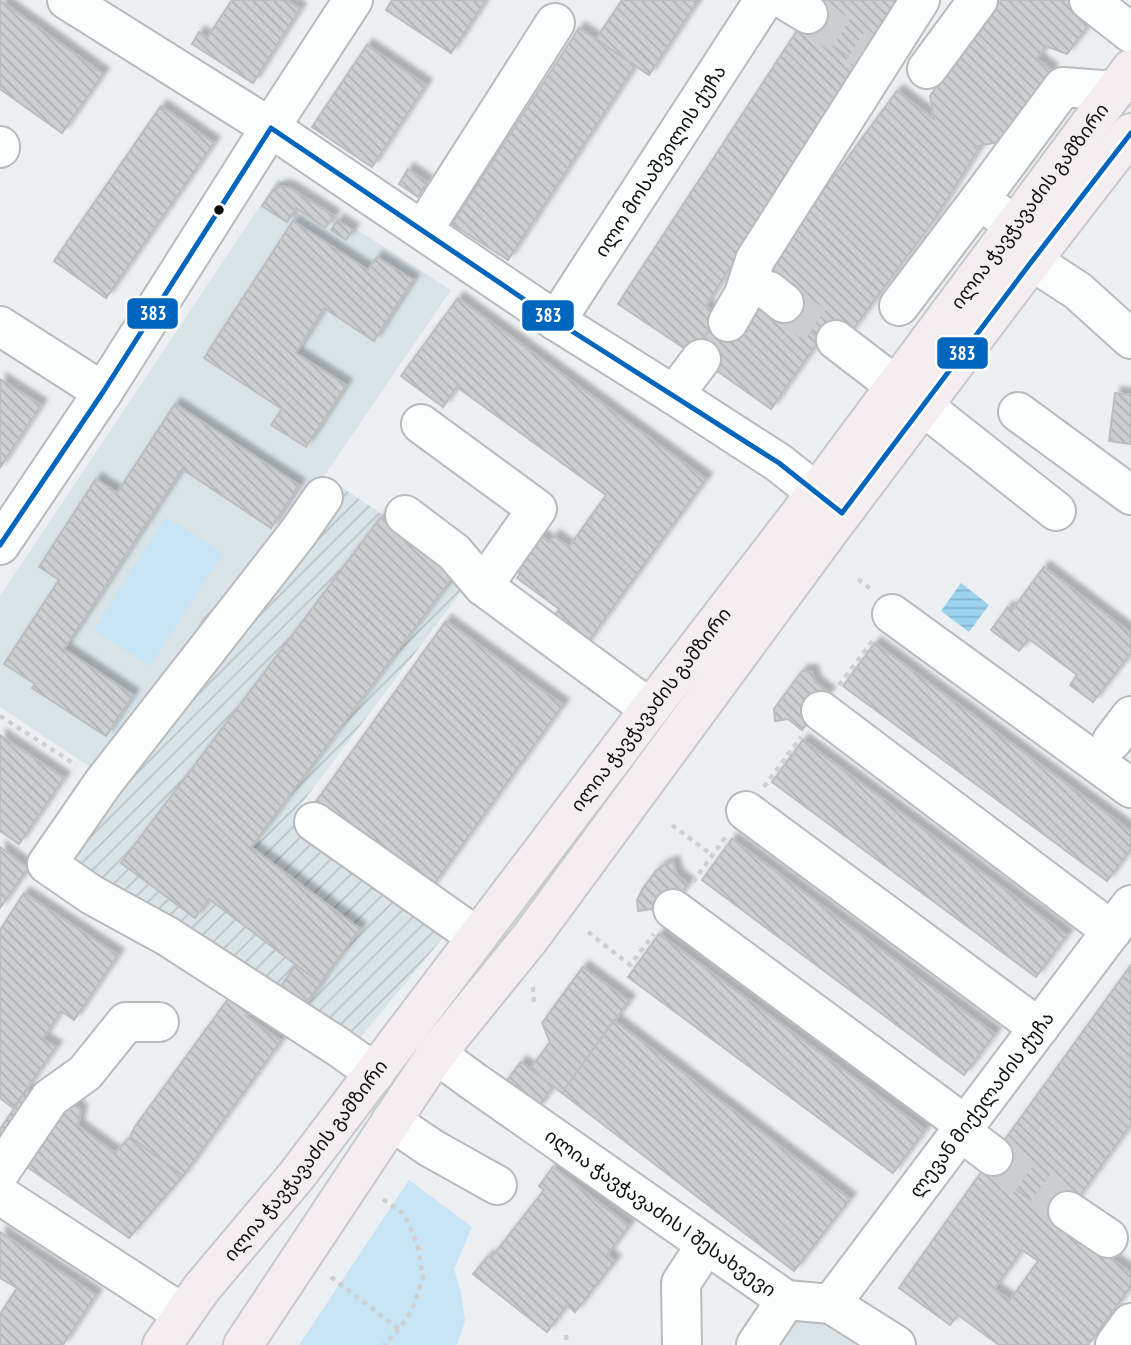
<svg xmlns="http://www.w3.org/2000/svg" width="1131" height="1345" font-family="'PT Sans Narrow','Noto Sans Georgian',sans-serif">
<defs>
<pattern id="industrial-furrows" width="10" height="10" patternUnits="userSpaceOnUse" patternTransform="scale(1.75)"><rect width="10" height="10" fill="#d9e4e9"/><path d="M-1 1l2-2M0 10L10 0M9 11l2-2" fill="none" stroke="#b9c2c7"/></pattern>
<pattern id="water-rules" width="6" height="5" patternUnits="userSpaceOnUse" patternTransform="scale(1.75)"><rect width="6" height="5" fill="#9cd3ef"/><path d="M0 2.5h6" fill="none" stroke="#85b4cc"/></pattern>
<pattern id="building-back-hatch" width="6" height="6" patternUnits="userSpaceOnUse" patternTransform="scale(1.75)"><rect width="6" height="6" fill="#cdd0d1"/><path d="M-1 5l2 2M0 0l6 6M5-1l2 2" fill="none" stroke="#afb1b2"/></pattern>
<filter id="shadow"><feDropShadow dx="6" dy="-6" stdDeviation="2" flood-color="#0004"/></filter>
</defs>
<rect width="100%" height="100%" fill="#ecf0f2"/>
<!-- built -->
<g fill="#d9e4e9">
<polygon points="278,179 451,290 256,576 99,773 0,707 0,596"/>
<polygon points="831,1304 896,1345 767,1345 782,1322"/>
</g>
<!-- industrial -->
<polygon fill="url(#industrial-furrows)" points="324,475 473,576 296,811 456,922 346,1055 77,861 94,784 99,773 226,584 256,576"/>
<!-- park -->
<g fill="#c7e5f5">
<polygon points="166,517 223,553 150,666 94,630"/>
<polygon points="409,1180 472,1227 454,1269 461,1293 465,1321 457,1345 299,1345"/>
</g>
<!-- water -->
<polygon fill="url(#water-rules)" points="961,583 989,605 969,632 941,611"/>
<!-- building -->
<g fill="url(#building-back-hatch)" stroke="#bbbebf" stroke-width="2" fill-rule="evenodd" filter="url(#shadow)">
<polygon points="0,0 103,74 62,133 0,89"/>
<polygon points="232,0 286,0 300,9 253,83 192,44 199,32 207,38"/>
<polygon points="392,0 486,0 451,53 386,10"/>
<polygon points="622,0 694,0 697,2 649,75 596,39"/>
<polygon points="817,0 899,0 859,63 800,26"/>
<polygon points="1001,0 1087,0 1094,18 1067,54 1046,46 1037,59 1052,70 998,142 974,147 978,150 934,220 848,336 826,343 786,313 762,274 897,91 934,119 930,96"/>
<polygon points="800,26 859,63 706,306 719,316 693,354 618,304"/>
<polygon points="579,28 635,66 508,260 452,224"/>
<polygon points="367,45 426,85 372,167 312,127"/>
<polygon points="161,106 214,143 106,298 54,261"/>
<polygon points="408,169 427,182 418,197 399,184"/>
<polygon points="281,186 290,188 334,216 325,228 296,208 287,222 262,206 273,190"/>
<polygon points="338,220 353,230 346,240 331,230"/>
<polygon points="293,221 368,270 377,257 413,280 374,341 324,308 296,353 346,385 306,447 271,425 282,409 204,358"/>
<polygon points="761,295 820,339 771,409 693,354 719,316"/>
<polygon points="458,298 706,479 582,650 548,626 559,609 517,578 520,574 507,564 532,530 549,542 554,536 569,547 606,495 457,387 443,407 401,376"/>
<polygon points="0,379 41,405 0,468"/>
<polygon points="1115,393 1131,395 1131,444 1109,441"/>
<polygon points="175,404 299,485 271,528 182,469 64,649 133,695 106,736 32,688 35,684 4,664 59,580 39,567 96,479 117,493"/>
<polygon points="381,517 455,574 251,847 360,929 320,983 209,899 195,918 121,863"/>
<polygon points="1044,567 1131,633 1131,653 1093,702 1070,685 1077,675 1029,639 1019,651 991,630 1008,607 1012,610"/>
<polygon points="446,621 563,705 429,891 312,807"/>
<polygon points="875,643 1131,831 1131,849 1107,881 843,686"/>
<polygon points="802,671 812,671 815,682 829,693 802,730 788,719 775,721 774,709"/>
<polygon points="0,735 64,778 19,844 0,831"/>
<polygon points="803,740 1067,935 1036,977 772,782"/>
<polygon points="732,839 995,1034 964,1075 702,880"/>
<polygon points="0,847 28,868 0,908"/>
<polygon points="673,862 677,875 688,884 664,918 651,909 638,911 637,900 643,888 656,871 664,865"/>
<polygon points="24,893 118,955 74,1020 61,1011 43,1039 56,1047 13,1108 0,1098 0,930"/>
<polygon points="659,934 925,1130 893,1173 628,977"/>
<polygon points="296,965 321,983 301,1010 277,992"/>
<polygon points="1131,965 1131,1124 1061,1222 985,1167"/>
<polygon points="583,967 629,1001 562,1093 530,1069 550,1042 542,1023"/>
<polygon points="231,995 251,1009 246,1016 281,1041 183,1176 130,1137 134,1128"/>
<polygon points="614,1020 850,1199 794,1271 562,1093"/>
<polygon points="521,1062 553,1087 537,1109 504,1084"/>
<polygon points="27,1090 47,1104 63,1097 81,1110 78,1126 115,1153 130,1137 183,1176 129,1238 0,1148 0,1129"/>
<polygon points="553,1167 629,1226 607,1255 615,1261 575,1312 567,1305 547,1332 473,1274 488,1256 491,1258 544,1190 539,1186"/>
<path d="M985 1167 1131 1273V1286L1088 1345H999L958 1315 950 1325 899 1288ZM1022 1250 1038 1261 1010 1300 994 1289Z"/>
<polygon points="0,1232 96,1295 63,1345 0,1345 0,1314 17,1288 0,1278"/>
</g>
<g fill="none" stroke-linecap="round" stroke-linejoin="round">
<!-- minor-tunnel -->
<g stroke="#caced0" stroke-width="38" stroke-dasharray="38 19" stroke-linecap="butt">
<polyline points="808,14 866,51"/>
<polyline points="784,303 836,340"/>
<polyline points="993,1156 1068,1211"/>
</g>
<defs>
<g id="minor">
<polyline points="67,0 271,128 556,321 674,395 779,463 842,513"/>
<polyline points="785,0 808,14"/>
<polyline points="1089,0 1131,33"/>
<polyline points="927,69 978,0"/>
<polyline points="0,146 0,148"/>
<polyline points="1014,226 980,199 1063,87 1115,91"/>
<polyline points="423,230 555,23"/>
<polyline points="1032,261 1078,291 1131,339"/>
<polyline points="769,291 784,303"/>
<polyline points="899,306 980,199"/>
<path id="s1" d="M556 321 764 0"/>
<polyline points="728,322 744,294 755,260 920,0"/>
<polyline points="0,326 103,392"/>
<polyline points="836,340 896,386"/>
<polyline points="674,395 701,359"/>
<polyline points="923,406 1056,511"/>
<polyline points="1018,412 1131,495"/>
<polyline points="421,424 537,509 483,586 650,709"/>
<polyline points="323,497 298,533 103,783 47,864 92,895 167,936 337,1046 375,1073"/>
<polyline points="405,515 454,552 483,586"/>
<polyline points="0,545 103,392 282,109 353,0"/>
<polyline points="892,614 1131,788"/>
<polyline points="821,711 1112,931"/>
<polyline points="1112,741 1131,716"/>
<polyline points="746,811 1039,1028"/>
<polyline points="314,822 477,937"/>
<polyline points="673,909 965,1125"/>
<path id="s2" d="M436 1054 473 1081 786 1300 831 1304 896 1345"/>
<polyline points="391,1121 431,1148 497,1185"/>
<polyline points="960,1131 993,1156"/>
<polyline points="0,1172 50,1098 85,1073 126,1022 159,1022"/>
<polyline points="0,1195 183,1314"/>
<polyline points="1068,1211 1108,1238"/>
<path id="s3" d="M831 1304 1131 905"/>
<polyline points="682,1345 681,1283 706,1245"/>
<polyline points="756,1345 786,1300"/>
<polyline points="1115,1345 1131,1323"/>
</g>
<g id="major">
<path id="s4" d="M162 1345 201 1289 297 1175 650 709 816 493 1131 69"/>
<polyline points="243,1345 436,1054 530,938 826,535 1032,261 1131,133"/>
</g>
</defs>
<!-- minor casing -->
<use href="#minor" stroke="#b8bbbc" stroke-width="42"/>
<!-- major casing -->
<use href="#major" stroke="#c7c9ca" stroke-width="42"/>
<!-- path -->
<g stroke="#cfd0d2" stroke-width="4.5" stroke-dasharray="5 5" stroke-linecap="butt">
<polyline points="858,579 873,591"/>
<polyline points="839,685 874,639"/>
<polyline points="0,716 76,765"/>
<polyline points="764,787 801,737"/>
<polyline points="672,825 712,855"/>
<polyline points="693,882 727,835"/>
<polyline points="588,932 630,965 654,934"/>
<polyline points="533,987 534,1003"/>
<polyline points="383,1199 404,1214 417,1244 423,1277 412,1310 399,1329 384,1345"/>
<polyline points="331,1277 399,1329"/>
<polyline points="566,1335 567,1345"/>
</g>
<!-- minor -->
<use href="#minor" stroke="#fcfdfd" stroke-width="38"/>
<!-- major -->
<use href="#major" stroke="#f5eef1" stroke-width="38"/>
<defs>
<polyline id="bus-1" points="0,545 103,392 271,128 556,321 779,463 842,513 1032,261 1131,133"/>
</defs>
<!-- bus-1 casing -->
<use href="#bus-1" stroke="#fff" stroke-width="10"/>
<!-- bus-1 -->
<use href="#bus-1" stroke="#0065bd" stroke-width="5"/>
</g>
<!-- markers -->
<circle fill="#0c0e0f" stroke="#fff" stroke-width="2.5" cx="219" cy="210" r="6"/>
<g text-anchor="middle" dominant-baseline="central" stroke-width="5" stroke-linejoin="round" paint-order="stroke">
<!-- street labels -->
<g font-size="19" fill="#0c0e0f" stroke="#fff">
<text stroke="none"><textPath href="#s1" startOffset="191">ილო მოსაშვილის ქუჩა</textPath></text>
<text stroke="none"><textPath href="#s4" startOffset="1432">ილია ჭავჭავაძის გამზირი</textPath></text>
<text stroke="none"><textPath href="#s4" startOffset="802">ილია ჭავჭავაძის გამზირი</textPath></text>
<text stroke="none"><textPath href="#s3" startOffset="250">ლევან მიქელაძის ქუჩა</textPath></text>
<text stroke="none"><textPath href="#s4" startOffset="234">ილია ჭავჭავაძის გამზირი</textPath></text>
<text stroke="none"><textPath href="#s2" startOffset="275">ილია ჭავჭავაძის I შესახვევი</textPath></text>
</g>
</g>
<g stroke="#fff" stroke-width="2.5">
<rect x="126" y="297" width="53" height="33" rx="7" fill="#0065bd"/>
<rect x="521" y="299" width="54" height="33" rx="7" fill="#0065bd"/>
<rect x="936" y="336" width="53" height="34" rx="7" fill="#0065bd"/>
</g>
<g font-size="19" text-anchor="middle" font-weight="bold" fill="#fff">
<text x="153" y="320">383</text>
<text x="548" y="322">383</text>
<text x="962" y="360">383</text>
</g>
</svg>
